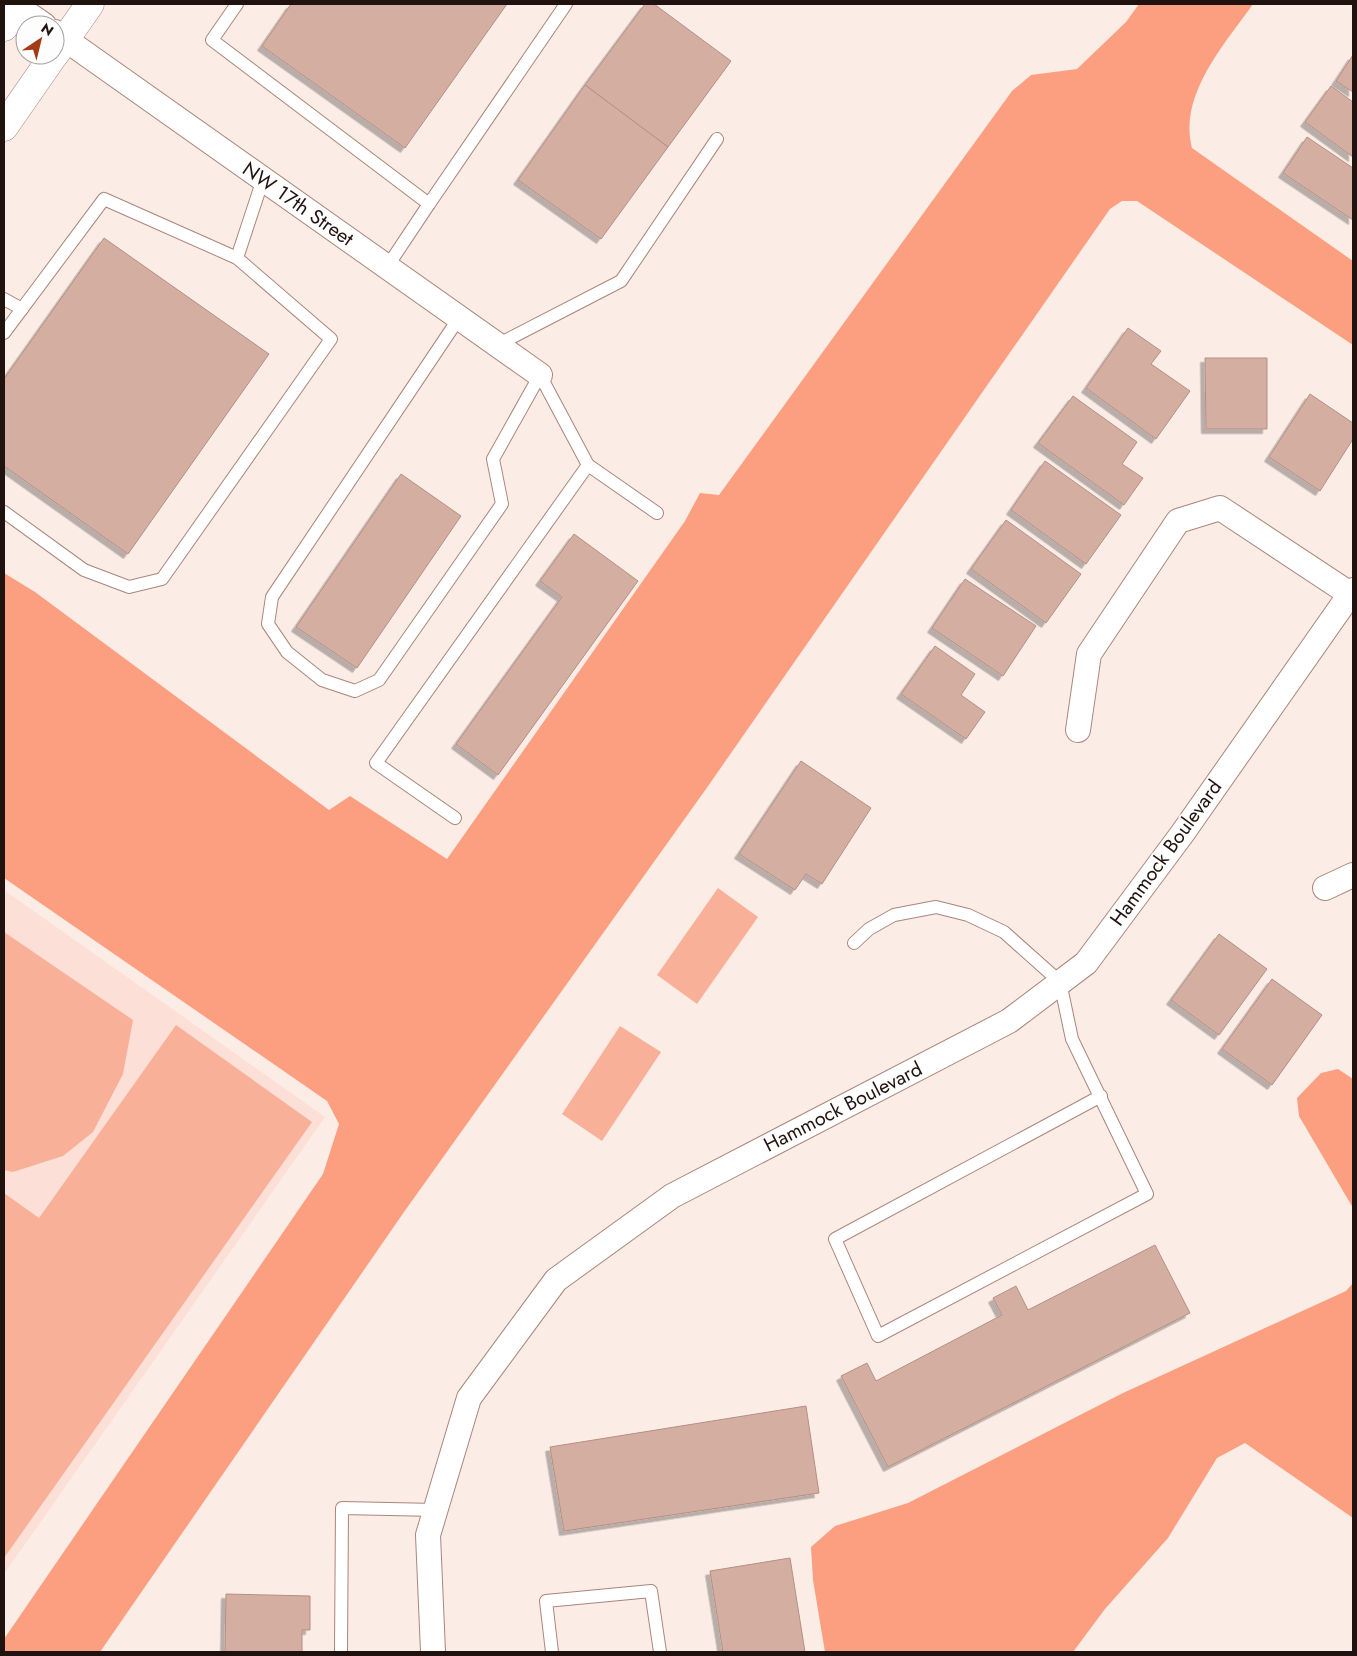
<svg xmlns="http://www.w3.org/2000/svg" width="1357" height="1656" font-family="Jost,sans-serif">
<defs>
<filter id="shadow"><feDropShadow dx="-4.5" dy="4.5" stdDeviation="0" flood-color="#0004"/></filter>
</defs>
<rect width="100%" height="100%" fill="#fcece6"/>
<!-- built -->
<polygon fill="#fcdfd6" points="4,890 325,1117 4,1574"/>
<!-- green -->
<g fill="#f9b099">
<polygon points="718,888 758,917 697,1004 657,975"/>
<polygon points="4,932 133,1020 123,1074 93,1132 63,1156 13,1172 4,1170"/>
<polygon points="176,1025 312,1122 4,1558 4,1193 39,1218"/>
<polygon points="620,1026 661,1052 602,1141 562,1114"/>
</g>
<!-- water -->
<g fill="#fc9e80">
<path d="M1139 4H1253C1225 44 1178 95 1192 148L1353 261V345L1137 201H1122L1110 209 706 789 404 1212 100 1652H4V1639L323 1174 339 1124 327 1101 4 878V573L35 592 329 810 350 796 447 859 685 521 700 493 719 495 1012 91 1031 75 1077 69 1126 22Z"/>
<polygon points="1338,1069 1353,1079 1353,1208 1299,1116 1297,1098 1321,1073"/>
<polygon points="1353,1283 1353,1518 1245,1443 1217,1458 1168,1538 1105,1609 1073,1652 825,1652 813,1580 811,1547 835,1526 908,1503 1123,1393 1346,1291"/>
</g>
<!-- building -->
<g fill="#d5aea2" stroke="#b48f83" filter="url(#shadow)">
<polygon points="291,4 507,4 405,148 262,46"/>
<polygon points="645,4 654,4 731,61 668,147 585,85"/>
<polygon points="1353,55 1353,92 1336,81"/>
<polygon points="585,85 668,147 601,239 518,180"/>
<polygon points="1331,86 1353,102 1353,157 1305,122"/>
<polygon points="1307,137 1353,168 1353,220 1283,173"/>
<polygon points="104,238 269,354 128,554 4,466 4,379"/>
<polygon points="1128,328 1161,351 1151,364 1190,391 1156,439 1086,388"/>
<polygon points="1205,358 1267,358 1267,429 1206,429"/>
<polygon points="1310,394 1353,423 1353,439 1320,491 1269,457"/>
<polygon points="1073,396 1137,442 1122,464 1143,478 1124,505 1038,443"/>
<polygon points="1045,461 1121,515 1086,564 1011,510"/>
<polygon points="401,474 461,516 357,668 296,627"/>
<polygon points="1006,520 1081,574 1046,623 971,569"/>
<polygon points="574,534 638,581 498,775 456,744 562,597 540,581"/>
<polygon points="965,579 1036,626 1003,676 932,628"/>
<polygon points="935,646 975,674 961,695 985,712 966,739 901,694"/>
<polygon points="801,761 871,808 822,884 806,874 795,890 739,854"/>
<polygon points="1219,934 1267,969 1219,1035 1171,1000"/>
<polygon points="1272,979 1322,1015 1272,1085 1222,1049"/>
<polygon points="1155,1245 1190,1313 888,1467 841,1376 867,1363 876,1381 1002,1315 993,1298 1016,1286 1028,1310"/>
<polygon points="806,1406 819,1493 564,1531 550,1447"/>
<polygon points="790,1558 805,1652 723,1652 710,1571"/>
<polygon points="226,1594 310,1596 310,1630 302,1630 302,1652 225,1652"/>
</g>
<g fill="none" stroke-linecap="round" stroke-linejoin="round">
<defs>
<g id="service">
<polyline points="237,4 212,40 429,204 566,4"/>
<polyline points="237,258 263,179"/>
<polyline points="387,267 429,204"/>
<polyline points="4,299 22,309"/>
<polyline points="459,318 272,597 268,624 287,652 322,680 355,691 379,680 502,504 493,459 540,375"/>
<polyline points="4,333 104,199 237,258 331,339 162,579 129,587 84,570 4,512"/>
<polyline points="497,345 621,281 717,139"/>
<polyline points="588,465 657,513"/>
<polyline points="455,818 376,763 588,465 540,375"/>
<polyline points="854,943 869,929 894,915 936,907 968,915 1004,932 1060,982 1072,1039 1147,1194 878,1336 835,1239 1101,1096"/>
<polyline points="341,1652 342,1508 436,1510"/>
<polyline points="552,1652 546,1601 651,1591 660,1652"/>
</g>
<g id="minor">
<polyline points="18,7 44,25"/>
<polyline points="55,32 540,375"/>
<polyline points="1078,730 1089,654 1178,521 1220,508 1353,596"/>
<polyline points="1325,888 1353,875"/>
<polyline points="433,1652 428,1535 469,1398 556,1280 672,1196 1009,1021 1086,963 1182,834 1353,590"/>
</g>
<g id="tertiary">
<polyline points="4,27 20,4"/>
<polyline points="55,54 90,4"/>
<polyline points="4,127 54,55"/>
</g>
</defs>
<!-- service casing -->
<use href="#service" stroke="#aa867a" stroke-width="14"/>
<!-- minor casing -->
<use href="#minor" stroke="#aa867a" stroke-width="26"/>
<!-- tertiary casing -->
<use href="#tertiary" stroke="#aa867a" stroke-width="29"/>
<!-- service -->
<use href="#service" stroke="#fff" stroke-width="12"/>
<!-- minor -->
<use href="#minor" stroke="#fff" stroke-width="24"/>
<!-- tertiary -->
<use href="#tertiary" stroke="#fff" stroke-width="28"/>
</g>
<g text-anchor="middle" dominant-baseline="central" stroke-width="4" stroke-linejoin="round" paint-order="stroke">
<!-- street labels -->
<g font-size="20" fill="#20130f" stroke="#fdfdfd">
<text transform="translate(298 204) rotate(35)">NW 17th Street</text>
<text transform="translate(1166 853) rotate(-54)">Hammock Boulevard</text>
<text transform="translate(843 1107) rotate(-27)">Hammock Boulevard</text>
</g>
</g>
<!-- border -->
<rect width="1357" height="1656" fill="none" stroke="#20130f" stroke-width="10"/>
<!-- north arrow -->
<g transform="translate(40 40) rotate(35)"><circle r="24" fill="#fdfdfd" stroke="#a59f9e"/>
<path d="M0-4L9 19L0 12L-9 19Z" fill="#a23b16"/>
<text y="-8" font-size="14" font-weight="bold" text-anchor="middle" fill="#20130f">N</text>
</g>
</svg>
